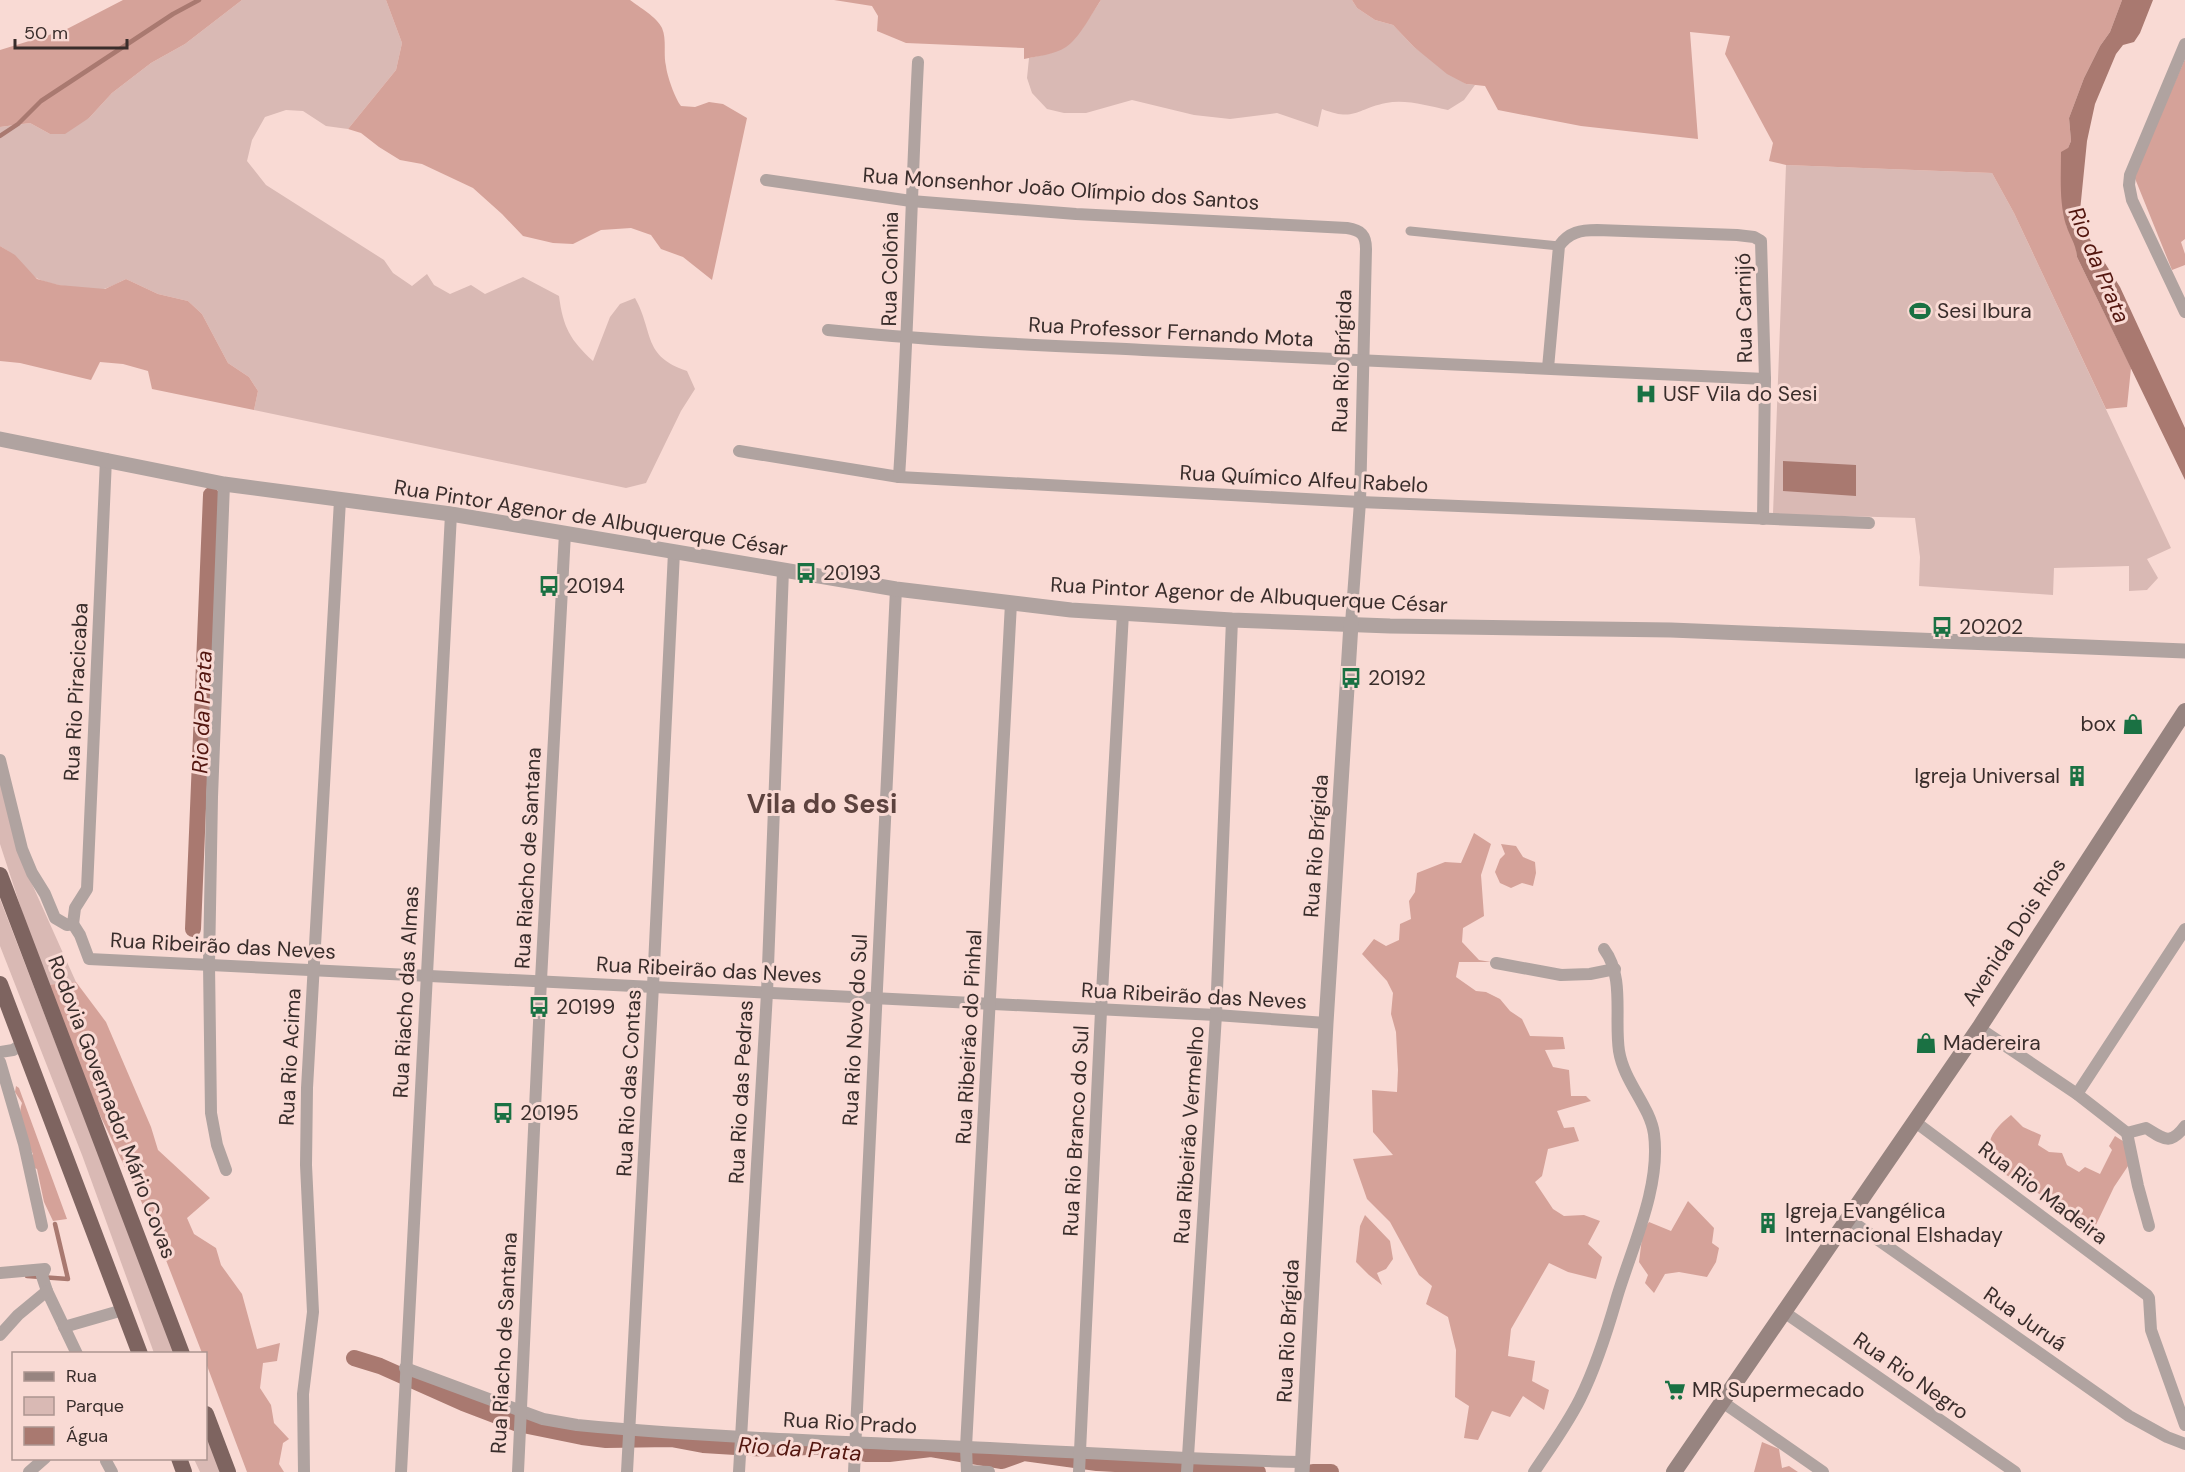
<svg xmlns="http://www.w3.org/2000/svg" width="2185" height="1472" font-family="'DM Sans',sans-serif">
<rect width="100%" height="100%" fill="#f9dad4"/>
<!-- green -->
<g fill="#d9b9b4">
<path d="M242 0H386L402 43 396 70 348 129 326 126 303 111 286 110 265 117 252 140 247 161 266 185 384 260 393 273 412 286 427 274 434 285 450 294 471 285 485 294 523 277 559 296C563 327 570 340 593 361L610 317 620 304 635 298C654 332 642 356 687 371L695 389 681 411 646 483 626 488 254 410 258 391 249 377 228 363 202 314 188 301 158 294 126 279C119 282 111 287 104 289 91 291 45 285 35 277 22 266 16 255 0 246V127L30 123 50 134 89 118 112 93 151 63 185 44Z"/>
<path d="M1101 0H1352L1357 8 1375 20 1393 25 1414 47 1466 84 1475 85 1464 100 1448 110C1428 106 1406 99 1386 103 1356 109 1355 122 1322 109L1318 127 1277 113 1230 119 1194 115 1132 100 1086 113H1064L1047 109 1032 93 1027 78 1029 58 1051 53 1082 29Z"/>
<polygon points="1786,165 1992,173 2014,213 2171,548 2147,559 2158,578 2147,590 2129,591 2129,566 2054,568 2053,595 1919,586 1920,557 1915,518 1773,514"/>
<polygon points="0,776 23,864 76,982 46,985 0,844"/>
<polygon points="0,899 175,1353 154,1353 82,1155 0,946"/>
<polygon points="206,1433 220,1472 200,1472 194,1459 206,1458"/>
</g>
<!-- forest -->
<g fill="#d5a299">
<polygon points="123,0 242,0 185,44 151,63 112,93 89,118 65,134 50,134 30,123 0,127 0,50 65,30"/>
<path d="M386 0H630C639 7 657 17 662 28 667 40 663 54 666 66 667 76 675 98 681 106L695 107 709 102 723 104 747 118 712 280 683 257 661 249 651 235 631 228 601 230 573 244 553 243 523 236 502 214 473 188 422 164 400 160 379 147 361 133 348 129 396 70 402 43Z"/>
<path d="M834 0H1101C1092 13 1079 39 1066 47 1054 55 1037 56 1024 59V48L906 43 877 31 878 16 872 6Z"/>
<polygon points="1352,0 2122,0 2110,32 2100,46 2084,78 2069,118 2071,141 2068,148 2066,225 2076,246 2077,257 2131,368 2127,407 2106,409 2014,213 1992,173 1786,165 1769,161 1773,143 1725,54 1730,36 1690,32 1698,139 1581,126 1498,110 1485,86 1466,84 1447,74 1414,47 1393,25 1375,20 1357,8"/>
<polygon points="2185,59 2185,239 2181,242 2185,254 2185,265 2172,270 2134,176"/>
<polygon points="0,246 15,255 37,279 59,285 105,289 126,279 158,294 188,301 202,314 228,363 249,377 258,391 254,410 152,389 148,371 123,364 100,362 91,380 20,363 0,361"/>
<polygon points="1474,833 1491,844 1481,875 1484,916 1463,928 1462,942 1479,960 1491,962 1459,962 1456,977 1476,991 1486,992 1500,999 1510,1011 1522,1019 1530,1036 1563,1037 1565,1049 1545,1050 1553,1067 1569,1070 1571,1096 1586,1096 1591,1101 1557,1111 1564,1128 1574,1127 1579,1141 1548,1149 1542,1176 1535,1182 1553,1209 1564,1216 1584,1215 1600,1221 1588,1244 1602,1257 1596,1279 1568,1272 1549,1263 1511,1329 1508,1356 1535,1361 1532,1381 1549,1390 1544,1410 1523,1396 1510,1417 1492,1411 1478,1440 1464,1438 1469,1406 1455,1397 1456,1350 1448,1317 1426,1304 1432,1286 1419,1275 1390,1222 1367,1199 1353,1159 1393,1155 1373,1132 1372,1090 1397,1092 1398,1070 1396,1032 1391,1014 1393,993 1387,981 1362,954 1374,939 1386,946 1399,940 1400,924 1411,919 1409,901 1415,892 1417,873 1445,862 1461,863"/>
<polygon points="1501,844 1516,846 1523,857 1535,862 1536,873 1533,886 1522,883 1511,888 1500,883 1495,872 1500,859 1505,854"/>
<polygon points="76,982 106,1022 151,1127 158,1150 210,1198 187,1218 194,1234 216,1248 221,1265 242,1294 257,1349 280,1343 277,1361 263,1363 260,1388 271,1405 274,1423 289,1439 283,1443 279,1464 284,1472 247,1472 206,1363 206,1354 202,1353 152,1224 99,1113 46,985"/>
<path d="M16 1086 19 1088 67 1219 53 1221 44 1202 37 1169 24 1164 33 1154C25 1138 16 1121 22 1103L15 1092Z"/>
<path d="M2011 1115 2023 1127 2041 1135 2038 1145 2049 1152 2062 1153 2067 1165 2079 1172 2085 1167 2100 1174 2112 1150 2109 1146 2115 1136 2126 1143 2130 1163 2114 1187 2094 1229 2087 1232 2074 1214 2001 1172C1981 1146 1989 1133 2011 1115Z"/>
<polygon points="1688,1201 1714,1228 1712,1243 1719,1248 1716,1262 1707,1277 1679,1272 1665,1274 1654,1293 1645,1283 1648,1275 1639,1262 1643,1230 1649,1222 1671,1231"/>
<polygon points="1365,1215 1390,1241 1393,1259 1386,1269 1377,1273 1382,1285 1369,1275 1356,1262 1360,1226"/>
<polygon points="1762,1442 1779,1449 1782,1468 1789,1466 1798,1472 1754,1472"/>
</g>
<!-- water -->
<g fill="#a97970">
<path d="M2122 0H2153L2140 33 2134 42 2123 45 2116 54 2095 104 2087 141 2080 211 2086 233 2120 287 2185 428V480L2077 257C2076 244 2070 237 2066 225 2059 202 2061 176 2061 152L2068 148 2071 141 2069 118 2084 78 2100 46 2110 32Z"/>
<polygon points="1783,461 1856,465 1856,496 1783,491"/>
</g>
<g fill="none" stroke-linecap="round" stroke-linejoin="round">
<!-- stream -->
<g stroke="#a97970" stroke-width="4.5">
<polyline points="0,136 18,124 41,101 173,14 199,0"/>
<polyline points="27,1276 68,1279 55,1224"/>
</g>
<!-- canal -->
<g stroke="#a97970" stroke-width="16">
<polyline points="193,929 211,495"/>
<polyline points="354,1358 380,1366 463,1403 518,1424 582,1437 606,1440 671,1439 703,1445 767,1449 829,1446 866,1454 889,1454 931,1449 1002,1461 1024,1453 1097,1463 1258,1472"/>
<polyline points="1313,1472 1331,1472"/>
</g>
<!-- pedestrian -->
<polyline stroke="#b0a3a0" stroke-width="9" points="1410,231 1559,246"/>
<!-- minor -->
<g stroke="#b0a3a0" stroke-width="12">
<polyline points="2185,44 2130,175 2129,185 2132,200 2185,312"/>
<path d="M766 180 911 201 1076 214 1347 228C1361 230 1366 235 1366 249L1360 502 1351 624"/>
<path d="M828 330C932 341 1038 345 1143 350 1350 361 1558 368 1765 379"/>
<path d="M1548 368 1559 246C1569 232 1581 230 1597 230L1737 235 1754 237 1761 241 1765 379 1763 519"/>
<polyline points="739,451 899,477 1360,502 1869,523"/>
<path d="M899 477C908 339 911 200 918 62"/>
<polyline points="224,484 212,797 209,964 211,1113 217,1145 226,1170"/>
<polyline points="0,760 22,849 32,873 45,894 55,918 67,925 73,924 75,908 87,889 106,459"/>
<polyline points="73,924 80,935 89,959 1216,1015 1326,1023"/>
<polyline points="1496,963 1561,975 1590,974 1615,969"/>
<polyline points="1979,1028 2077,1094 2127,1133"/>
<polyline points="0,1052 13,1050 23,1044"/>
<polyline points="0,1062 24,1144 42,1226"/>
<polyline points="2077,1094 2185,929"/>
<polyline points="1914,1121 2147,1295 2149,1298 2151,1330 2185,1425"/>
<polyline points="2127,1133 2138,1186 2149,1226"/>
<path d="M2127 1133 2146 1128C2164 1139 2170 1146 2185 1126"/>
<polyline points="1847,1218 2129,1416 2167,1437 2185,1444"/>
<polyline points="0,1273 45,1269 42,1276 47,1291 77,1354"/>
<polyline points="1784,1312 2015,1472"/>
<polyline points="64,1327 123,1310"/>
<polyline points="0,1335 18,1315 47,1291"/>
<path d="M405 1368 543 1419 577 1425C706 1437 837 1442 967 1447 1078 1452 1190 1460 1302 1462"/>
<polyline points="1721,1401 1823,1472"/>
<polyline points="106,1461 112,1472"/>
<polyline points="967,1471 989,1472"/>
<polyline points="29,1472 45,1458"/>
<polyline points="304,1472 303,1394 313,1312 306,1165 307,1088 340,500"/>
<polyline points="401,1472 451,514"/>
<polyline points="518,1472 541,980 565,533"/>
<polyline points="627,1472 653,986 674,552"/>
<polyline points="739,1472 767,993 783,570"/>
<polyline points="854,1472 896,589"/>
<polyline points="967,1472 966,1447 1011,603"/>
<polyline points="1079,1472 1101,1011 1123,613"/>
<polyline points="1187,1472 1216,1015 1232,620"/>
<path d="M1534 1472C1550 1448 1567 1425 1580 1399 1596 1367 1607 1332 1617 1297 1632 1247 1661 1187 1654 1134 1650 1106 1624 1082 1619 1051 1614 1018 1625 977 1604 949"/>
</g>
<!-- tertiary -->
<g stroke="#b0a3a0" stroke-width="15">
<polyline points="0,439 224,484 451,514 896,589 1071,610 1232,620 1390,626 1671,630 2185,651"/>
<polyline points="1302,1472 1326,1023 1351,624"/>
</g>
<!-- secondary -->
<polyline stroke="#978480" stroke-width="16" points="1674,1472 1979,1028 2185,711"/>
<!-- trunk -->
<g stroke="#7e6460" stroke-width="16">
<polyline points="0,875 182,1354"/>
<polyline points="0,984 140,1354"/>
<polyline points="206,1414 228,1472"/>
<polyline points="179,1458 184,1472"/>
</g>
</g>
<!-- icons -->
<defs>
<symbol id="stadium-bare" viewBox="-9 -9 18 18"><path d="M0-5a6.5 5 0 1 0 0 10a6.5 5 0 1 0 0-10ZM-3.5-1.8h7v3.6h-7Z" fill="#1a7143" stroke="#f9dad4" stroke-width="2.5" paint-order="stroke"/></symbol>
<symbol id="hospital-bare" viewBox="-9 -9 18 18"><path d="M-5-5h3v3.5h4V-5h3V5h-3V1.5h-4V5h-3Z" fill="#1a7143" stroke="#f9dad4" stroke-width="2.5" paint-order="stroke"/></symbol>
<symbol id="bus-bare" viewBox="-9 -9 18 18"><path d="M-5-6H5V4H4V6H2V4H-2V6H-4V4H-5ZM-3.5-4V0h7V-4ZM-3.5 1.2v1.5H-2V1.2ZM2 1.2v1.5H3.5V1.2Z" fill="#1a7143" stroke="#f9dad4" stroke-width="2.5" paint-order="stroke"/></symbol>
<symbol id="shop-bare" viewBox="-9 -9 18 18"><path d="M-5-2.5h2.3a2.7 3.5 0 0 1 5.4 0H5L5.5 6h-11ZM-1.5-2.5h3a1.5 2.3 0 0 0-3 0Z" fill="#1a7143" stroke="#f9dad4" stroke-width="2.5" paint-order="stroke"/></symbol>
<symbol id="building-bare" viewBox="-9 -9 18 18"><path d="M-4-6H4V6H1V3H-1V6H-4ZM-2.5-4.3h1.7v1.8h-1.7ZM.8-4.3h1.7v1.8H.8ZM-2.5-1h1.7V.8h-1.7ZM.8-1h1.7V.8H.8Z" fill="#1a7143" stroke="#f9dad4" stroke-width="2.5" paint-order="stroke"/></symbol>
<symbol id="supermarket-bare" viewBox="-9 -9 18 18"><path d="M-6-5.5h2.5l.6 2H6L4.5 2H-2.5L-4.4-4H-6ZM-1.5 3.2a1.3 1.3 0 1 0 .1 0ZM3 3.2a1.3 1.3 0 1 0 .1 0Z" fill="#1a7143" stroke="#f9dad4" stroke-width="2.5" paint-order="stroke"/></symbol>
</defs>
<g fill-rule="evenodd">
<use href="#stadium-bare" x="1905" y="296" width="30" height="30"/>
<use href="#hospital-bare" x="1631" y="379" width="30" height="30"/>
<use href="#bus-bare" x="791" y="558" width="30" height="30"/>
<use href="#bus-bare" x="534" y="571" width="30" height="30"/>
<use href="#bus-bare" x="1927" y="612" width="30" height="30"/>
<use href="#bus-bare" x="1336" y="663" width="30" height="30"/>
<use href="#shop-bare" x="2118" y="709" width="30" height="30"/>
<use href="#building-bare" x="2062" y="761" width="30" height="30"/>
<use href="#bus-bare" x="524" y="992" width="30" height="30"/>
<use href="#shop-bare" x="1911" y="1028" width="30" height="30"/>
<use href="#bus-bare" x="488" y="1098" width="30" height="30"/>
<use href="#building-bare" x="1753" y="1208" width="30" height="30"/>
<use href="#supermarket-bare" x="1660" y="1375" width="30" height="30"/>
</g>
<g text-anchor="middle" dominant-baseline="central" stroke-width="6" stroke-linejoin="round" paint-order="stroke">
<!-- street labels -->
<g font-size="21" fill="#392d2b" stroke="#f9dad4">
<text transform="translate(1061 189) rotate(4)">Rua Monsenhor João Olímpio dos Santos</text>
<text transform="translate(890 269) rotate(-89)">Rua Colônia</text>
<text transform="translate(1744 308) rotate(-91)">Rua Carnijó</text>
<text transform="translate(1171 332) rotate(3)">Rua Professor Fernando Mota</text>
<text transform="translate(1342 361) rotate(-88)">Rua Rio Brígida</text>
<text transform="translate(1304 479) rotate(3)">Rua Químico Alfeu Rabelo</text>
<text transform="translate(591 518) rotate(9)">Rua Pintor Agenor de Albuquerque César</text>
<text transform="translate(1249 595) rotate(3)">Rua Pintor Agenor de Albuquerque César</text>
<text transform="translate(76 692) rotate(-87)">Rua Rio Piracicaba</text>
<text transform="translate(1316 846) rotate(-86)">Rua Rio Brígida</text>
<text transform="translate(528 858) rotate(-87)">Rua Riacho de Santana</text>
<text transform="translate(2014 932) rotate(-57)">Avenida Dois Rios</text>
<text transform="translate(223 946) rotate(3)">Rua Ribeirão das Neves</text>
<text transform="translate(709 970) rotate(3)">Rua Ribeirão das Neves</text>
<text transform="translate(406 992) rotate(-87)">Rua Riacho das Almas</text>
<text transform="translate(1194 996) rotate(3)">Rua Ribeirão das Neves</text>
<text transform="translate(855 1030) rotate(-87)">Rua Rio Novo do Sul</text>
<text transform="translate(969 1037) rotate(-87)">Rua Ribeirão do Pinhal</text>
<text transform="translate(290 1057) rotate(-87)">Rua Rio Acima</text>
<text transform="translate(629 1083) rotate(-87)">Rua Rio das Contas</text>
<text transform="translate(741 1092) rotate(-87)">Rua Rio das Pedras</text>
<text transform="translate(112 1107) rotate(69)">Rodovia Governador Mário Covas</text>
<text transform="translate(1076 1131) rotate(-87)">Rua Rio Branco do Sul</text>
<text transform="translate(1189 1135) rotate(-86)">Rua Ribeirão Vermelho</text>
<text transform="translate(2043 1193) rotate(37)">Rua Rio Madeira</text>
<text transform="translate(2025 1319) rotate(35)">Rua Juruá</text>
<text transform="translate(1288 1331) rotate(-87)">Rua Rio Brígida</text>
<text transform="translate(504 1343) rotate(-87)">Rua Riacho de Santana</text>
<text transform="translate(1911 1376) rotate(35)">Rua Rio Negro</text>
<text transform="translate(850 1423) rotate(3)">Rua Rio Prado</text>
</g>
<!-- poi labels -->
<g font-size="21" fill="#392d2b" stroke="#f9dad4" text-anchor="start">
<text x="1937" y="311">Sesi Ibura</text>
<text x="1663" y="394">USF Vila do Sesi</text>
<text x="823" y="573">20193</text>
<text x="566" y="586">20194</text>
<text x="1959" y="627">20202</text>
<text x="1368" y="678">20192</text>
<text x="2116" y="724" text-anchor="end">box</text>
<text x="2060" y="776" text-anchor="end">Igreja Universal</text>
<text x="556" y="1007">20199</text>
<text x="1943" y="1043">Madereira</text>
<text x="520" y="1113">20195</text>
<text x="1785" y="1211">Igreja Evangélica<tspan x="1785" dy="24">Internacional Elshaday</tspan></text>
<text x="1692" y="1390">MR Supermecado</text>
</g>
<!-- water labels -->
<g font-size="22" font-style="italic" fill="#53160f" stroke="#f9dad4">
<text transform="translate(2099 265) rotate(67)">Rio da Prata</text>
<text transform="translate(202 712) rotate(-88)">Rio da Prata</text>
<text transform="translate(800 1449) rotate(4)">Rio da Prata</text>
</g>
<!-- district labels -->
<g font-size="27" font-weight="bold" fill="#5d433f" stroke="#f9dad4">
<text x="822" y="803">Vila do Sesi</text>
</g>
</g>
<!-- legend -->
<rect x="12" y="1352" width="195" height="108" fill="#f9dad4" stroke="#ac9590" stroke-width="1.5"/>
<rect x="24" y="1372" width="30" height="9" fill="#978480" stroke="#ac9590" stroke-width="1.5"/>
<text x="66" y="1382" font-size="18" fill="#392d2b">Rua</text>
<rect x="24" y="1397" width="30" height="18" fill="#d9b9b4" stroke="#ac9590" stroke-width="1.5"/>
<text x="66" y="1412" font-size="18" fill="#392d2b">Parque</text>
<rect x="24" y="1427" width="30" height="18" fill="#a97970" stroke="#ac9590" stroke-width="1.5"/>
<text x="66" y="1442" font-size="18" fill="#392d2b">Água</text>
<!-- scale -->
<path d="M15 39v9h112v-9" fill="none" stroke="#392d2b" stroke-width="3"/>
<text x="24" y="39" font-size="18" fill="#392d2b" stroke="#f9dad4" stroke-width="4.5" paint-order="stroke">50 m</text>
</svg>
